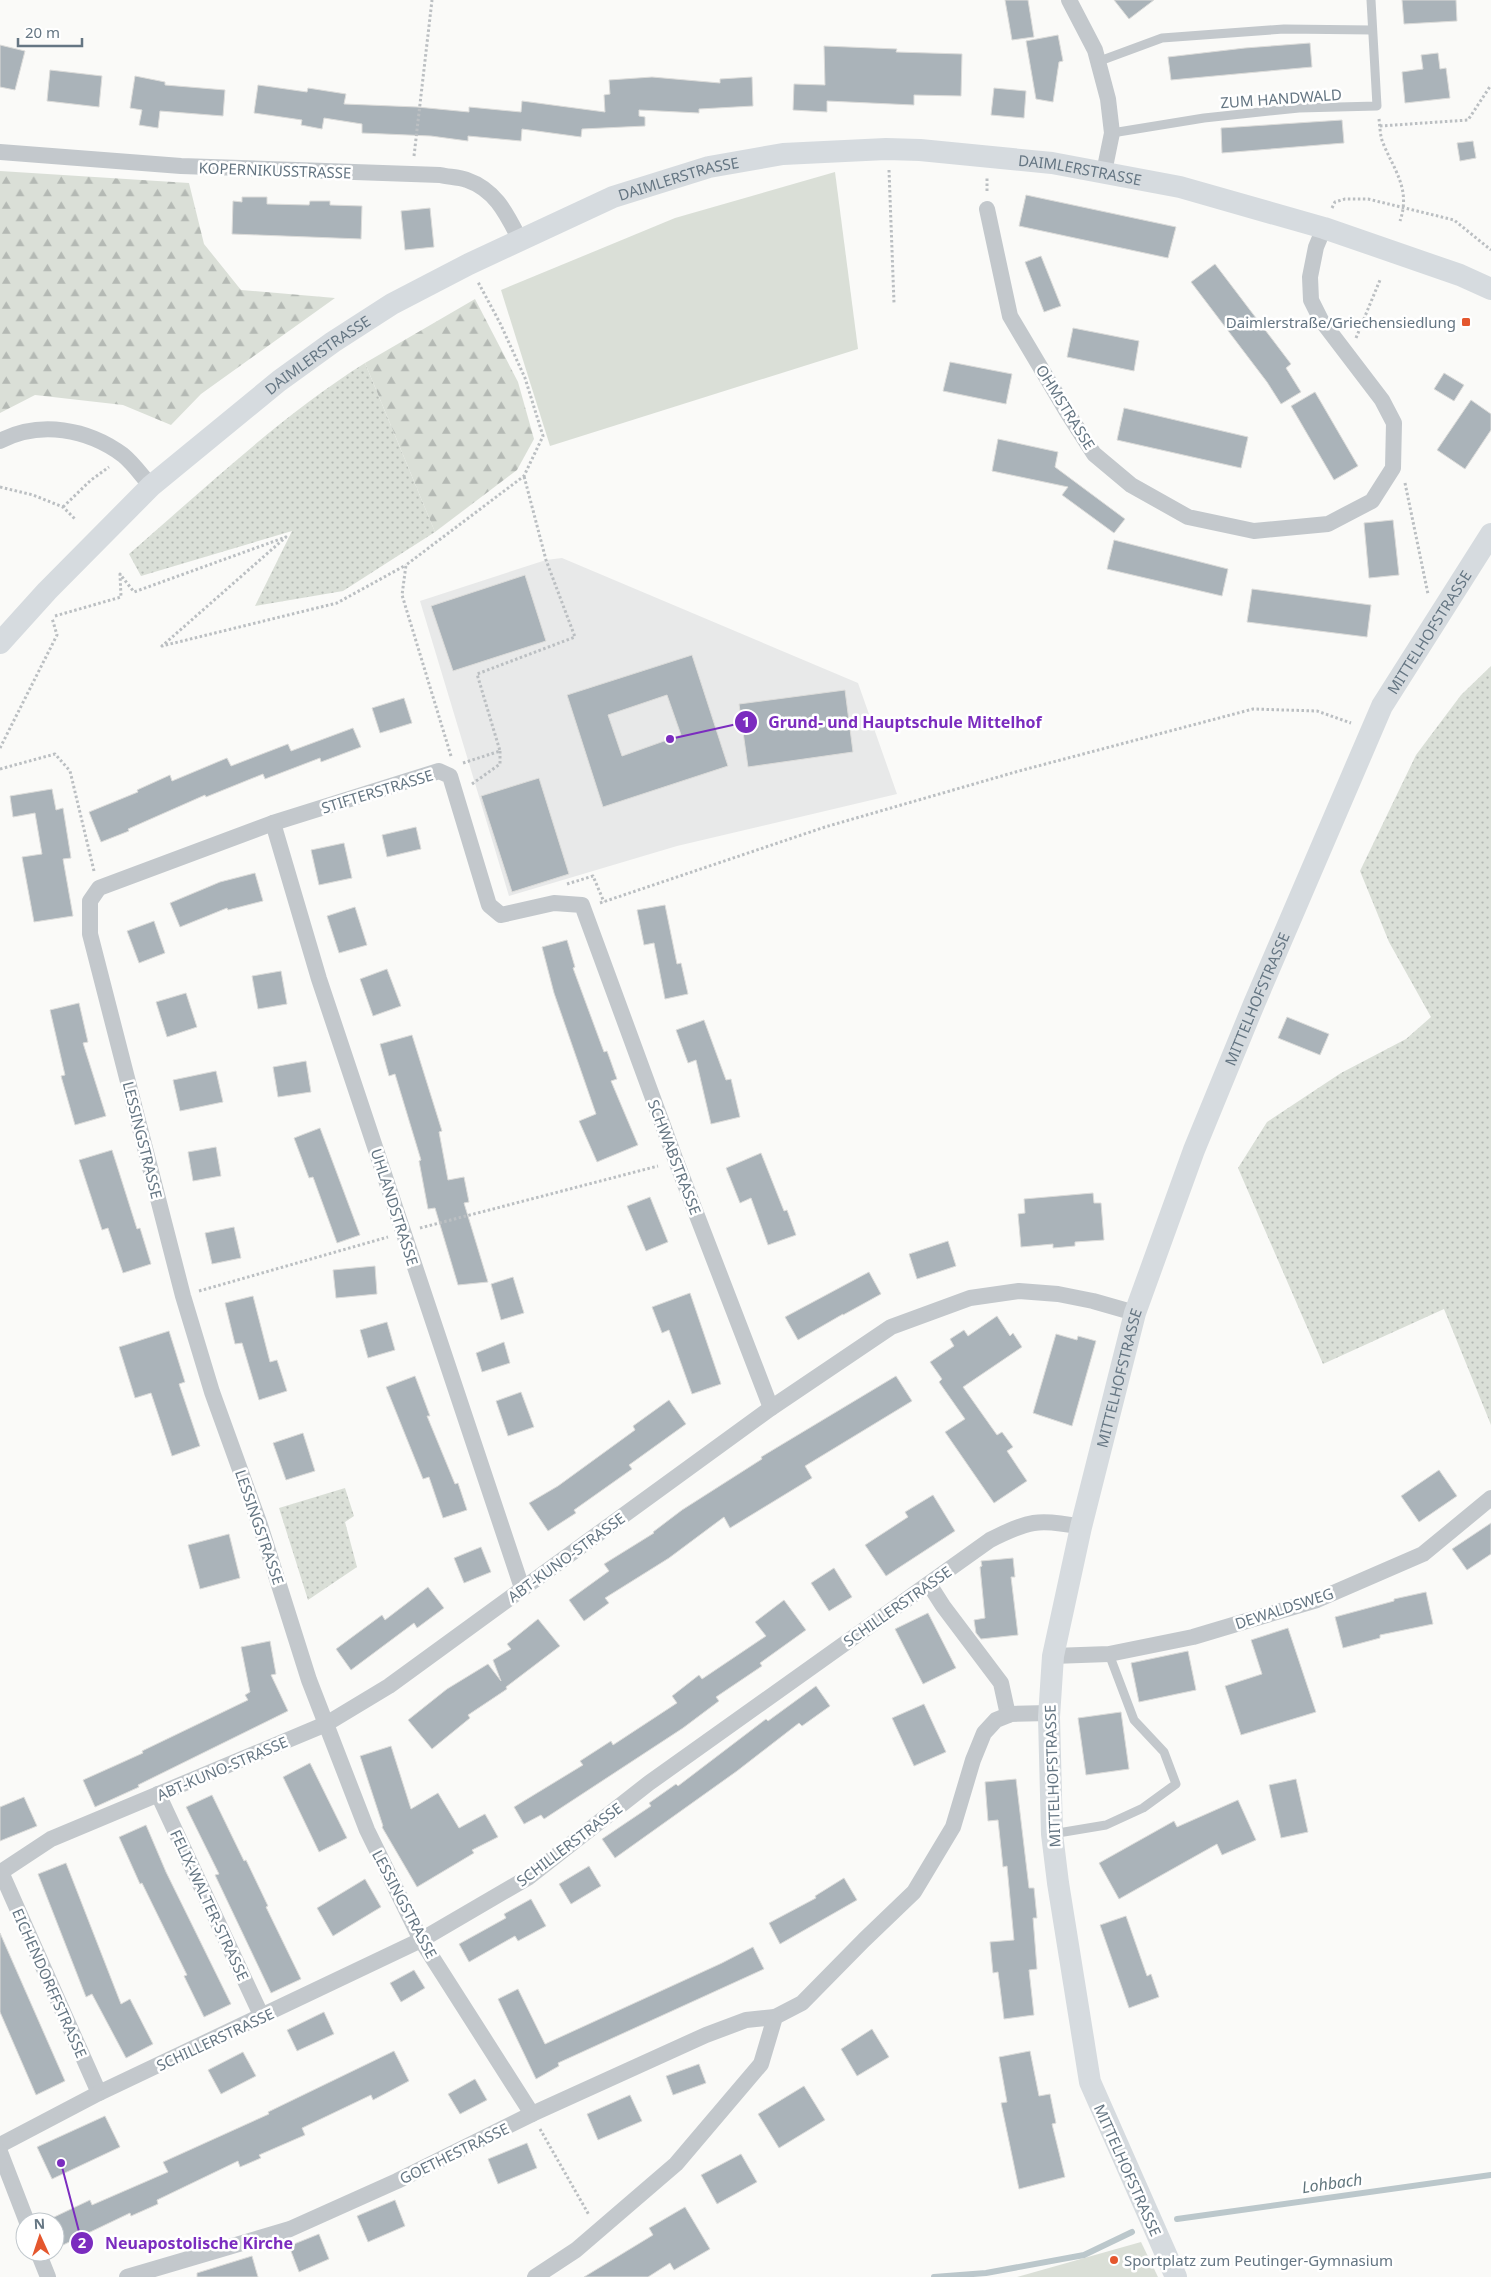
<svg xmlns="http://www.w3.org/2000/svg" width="1491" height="2277" font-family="'Noto Sans',sans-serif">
<defs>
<pattern id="green-dots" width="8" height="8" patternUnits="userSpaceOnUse" patternTransform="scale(1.25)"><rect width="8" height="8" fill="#dadfd7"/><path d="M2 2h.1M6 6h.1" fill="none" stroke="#b4b9b4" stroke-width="1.8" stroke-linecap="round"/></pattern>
<pattern id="forest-firs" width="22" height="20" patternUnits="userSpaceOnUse" patternTransform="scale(1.25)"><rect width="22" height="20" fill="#dadfd7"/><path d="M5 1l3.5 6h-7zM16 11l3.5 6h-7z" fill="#b4b9b4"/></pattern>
</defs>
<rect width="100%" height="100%" fill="#fafaf8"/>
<!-- built -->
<polygon fill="#e8e9e9" points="562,558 858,683 897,794 677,846 509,896 420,601 546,560"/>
<!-- green -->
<g fill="url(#green-dots)">
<path d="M365 363 435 532 343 591 255 606 292 531 141 576 129 554C203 490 282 415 365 363Z"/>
<polygon points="1491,666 1491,1425 1444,1309 1323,1364 1238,1168 1267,1122 1341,1073 1406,1039 1431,1017 1389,942 1360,871 1416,755 1461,695"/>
<polygon points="345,1488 354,1516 345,1522 357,1567 308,1600 279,1508"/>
</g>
<!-- forest -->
<g fill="url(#forest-firs)">
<polygon points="0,171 189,183 204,244 241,290 335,298 201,394 171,425 123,405 35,395 0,413"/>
<polygon points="475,299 518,382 534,439 517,470 435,532 365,363"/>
</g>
<!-- pitch -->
<g fill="#dadfd7">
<polygon points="835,172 858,349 550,446 501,290 675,218"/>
<polygon points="1141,2242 1158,2277 1017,2277"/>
</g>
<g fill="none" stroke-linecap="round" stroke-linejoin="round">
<!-- stream -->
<g stroke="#bbc7cb" stroke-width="6">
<polyline points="1177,2219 1491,2175"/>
<polyline points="934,2277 986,2273 1084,2255 1132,2232"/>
</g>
</g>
<!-- building -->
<g fill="#aab3b9" stroke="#dcdcda" fill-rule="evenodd">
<polygon points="1005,0 1028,0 1034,37 1012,40"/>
<polygon points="1114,0 1154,0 1129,19"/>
<polygon points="1402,0 1456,0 1457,21 1404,24"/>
<polygon points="1058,35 1063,61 1059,62 1053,102 1036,99 1026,41"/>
<polygon points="1310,43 1312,67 1171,80 1168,57 1245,48"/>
<polygon points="0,45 25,51 15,90 0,87"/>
<polygon points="824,46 897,49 896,52 962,54 961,96 914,95 914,105 827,101 827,112 793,110 794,84 825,85"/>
<polygon points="1438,53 1440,69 1446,68 1450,98 1405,103 1402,72 1423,69 1421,55"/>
<polygon points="50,70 102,76 99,107 47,101"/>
<polygon points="135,76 165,82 165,85 225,90 223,116 160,111 158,128 139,125 142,110 130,108"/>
<polygon points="652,77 720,83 720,79 752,77 753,106 699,109 699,113 639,110 639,116 645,117 645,126 582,129 581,137 522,129 521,141 468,136 468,141 431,136 362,133 362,124 324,118 322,129 301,125 302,120 254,113 258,85 307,92 308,88 346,94 344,104 417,107 469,112 469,107 521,112 522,101 605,112 604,95 610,94 609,80"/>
<polygon points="994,88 1026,91 1024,118 991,115"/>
<polygon points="1342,120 1344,143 1222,153 1221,128"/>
<polygon points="1473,141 1476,158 1460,161 1457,143"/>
<polygon points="1026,195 1176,227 1168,258 1019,226"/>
<polygon points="242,197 267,197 267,204 309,205 310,201 330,201 330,205 362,206 361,239 232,234 233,201 242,202"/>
<polygon points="430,208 434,247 405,250 401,211"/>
<polygon points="1041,256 1061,306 1044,312 1025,262"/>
<polygon points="1215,264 1291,364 1286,368 1301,392 1281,404 1267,382 1191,282"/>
<polygon points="1073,328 1139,341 1134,371 1067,357"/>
<polygon points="950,362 1012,374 1006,404 943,391"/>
<polygon points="1444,373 1464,385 1454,401 1434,389"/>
<polygon points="1315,392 1358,466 1334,480 1291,406"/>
<polygon points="1471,400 1491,414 1491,430 1465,469 1437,450"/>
<polygon points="1124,408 1248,437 1241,468 1117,440"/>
<polygon points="998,439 1058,452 1055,467 1125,519 1114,533 1062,495 1068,487 992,471"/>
<polygon points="1393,520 1399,575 1369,578 1364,523"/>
<polygon points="1114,540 1228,569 1222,596 1107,569"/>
<polygon points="525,575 546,641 453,671 431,606"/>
<polygon points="1252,589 1371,605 1367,637 1247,622"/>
<path d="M692 655 728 766 603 807 567 695ZM667 695 681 735 622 756 608 715Z"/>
<polygon points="845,690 853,752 748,767 739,704"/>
<polygon points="404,698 412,723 380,733 372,708"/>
<polygon points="353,728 361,747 321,762 320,758 265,779 263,774 206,797 205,795 128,829 129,831 101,842 89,812 138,792 137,790 170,775 172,781 227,758 231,766 288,744 291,751"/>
<polygon points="539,778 569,874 512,892 481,796"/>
<polygon points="52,789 56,810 63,808 71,858 63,859 73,916 34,922 22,857 42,854 35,813 13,817 10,796"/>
<polygon points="416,827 421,849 387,857 382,835"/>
<polygon points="344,843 352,878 319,885 311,850"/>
<polygon points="255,873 263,901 228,910 227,908 180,927 170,903 220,882"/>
<polygon points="665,905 677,964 681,963 688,994 665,999 654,943 644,945 637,910"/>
<polygon points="355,907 367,945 339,953 327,916"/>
<polygon points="154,921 165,953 139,963 127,931"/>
<polygon points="567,940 575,967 573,968 604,1052 607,1051 617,1079 611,1081 638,1145 597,1162 579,1121 596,1114 554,993 542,947"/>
<polygon points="387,969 401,1006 373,1016 360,979"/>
<polygon points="281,971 287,1004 258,1009 252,976"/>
<polygon points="186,993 197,1027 167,1037 156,1002"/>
<polygon points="79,1003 88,1042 83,1043 106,1116 75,1125 61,1076 65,1075 50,1010"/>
<polygon points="1287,1017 1329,1034 1320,1055 1278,1038"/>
<polygon points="704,1020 726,1080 731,1079 740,1117 711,1124 696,1060 688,1063 676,1030"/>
<polygon points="412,1035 442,1131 439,1132 448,1180 464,1177 469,1202 464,1203 488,1282 458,1285 435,1208 428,1209 419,1161 421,1160 395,1074 389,1076 380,1044"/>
<polygon points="306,1061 311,1092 278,1097 273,1067"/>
<polygon points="216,1071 223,1102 180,1111 173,1080"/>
<polygon points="320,1128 360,1235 337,1243 313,1177 309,1178 294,1138"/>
<polygon points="216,1147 221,1176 193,1181 188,1152"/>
<polygon points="112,1150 137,1229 140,1228 151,1264 123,1273 108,1228 102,1230 79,1160"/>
<polygon points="761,1153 784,1211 787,1210 796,1235 768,1245 751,1198 740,1203 726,1168"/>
<polygon points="1093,1193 1094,1203 1101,1203 1104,1240 1075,1242 1075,1246 1053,1248 1053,1244 1021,1247 1018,1214 1025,1213 1024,1199"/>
<polygon points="650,1197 668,1242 646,1251 627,1206"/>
<polygon points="234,1227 241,1258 212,1264 205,1233"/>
<polygon points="948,1241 956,1266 917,1279 909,1254"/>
<polygon points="375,1266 377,1294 336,1298 333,1270"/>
<polygon points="869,1272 881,1294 843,1315 843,1314 798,1340 785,1317"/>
<polygon points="513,1277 524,1313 501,1320 491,1284"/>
<polygon points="690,1293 721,1384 692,1394 669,1330 662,1333 652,1307"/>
<polygon points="253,1296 270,1362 277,1360 287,1391 259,1400 242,1343 235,1344 225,1303"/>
<polygon points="997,1316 1010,1336 1013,1333 1022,1347 963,1387 997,1435 1002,1432 1013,1447 1007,1451 1027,1481 994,1503 945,1432 965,1419 939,1382 942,1379 930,1362 954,1346 950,1339 964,1330 968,1336"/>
<polygon points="387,1322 395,1350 368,1358 360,1330"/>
<polygon points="169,1331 185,1382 179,1384 200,1446 172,1456 151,1393 135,1398 119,1347"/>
<polygon points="1056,1334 1077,1340 1078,1336 1096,1341 1072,1426 1033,1413"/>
<polygon points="504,1342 510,1363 482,1372 476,1353"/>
<polygon points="415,1376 430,1416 427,1416 455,1484 458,1483 467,1510 443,1518 429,1477 423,1479 386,1387"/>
<polygon points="896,1376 912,1401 805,1466 812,1478 730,1528 724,1517 669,1558 605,1598 609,1603 584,1621 569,1600 609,1571 604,1564 654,1533 653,1532 682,1510 762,1459 761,1457"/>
<polygon points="521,1392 534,1427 508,1436 496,1401"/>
<polygon points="669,1400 686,1424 629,1465 632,1469 574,1510 576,1513 548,1531 529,1503 558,1486 635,1430 633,1426"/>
<polygon points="303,1433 315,1471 286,1480 273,1443"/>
<polygon points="1439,1470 1457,1496 1419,1522 1401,1496"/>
<polygon points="933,1495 955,1531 886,1576 865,1545 908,1517 905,1512"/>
<polygon points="1491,1523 1491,1554 1467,1570 1452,1549"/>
<polygon points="229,1534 240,1578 200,1589 188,1545"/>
<polygon points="481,1547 491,1572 464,1583 454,1558"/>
<polygon points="1013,1558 1015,1577 1011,1577 1018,1635 981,1639 976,1633 974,1620 985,1618 980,1567 982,1566 981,1561"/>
<polygon points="834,1568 852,1597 829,1611 811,1583"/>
<polygon points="428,1587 444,1608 417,1628 414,1623 351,1670 336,1649 382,1615 385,1620"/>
<polygon points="1426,1592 1433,1624 1380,1635 1380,1638 1343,1648 1335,1617 1394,1601 1394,1599"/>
<polygon points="784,1600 806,1630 760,1663 762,1666 716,1697 719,1701 683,1728 544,1819 541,1815 524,1824 514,1807 583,1765 580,1761 611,1741 613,1745 677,1703 672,1696 699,1675 702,1679 766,1636 755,1622"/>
<polygon points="928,1613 956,1668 923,1684 895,1629"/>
<polygon points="538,1619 560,1646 506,1687 507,1689 468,1715 470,1718 432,1749 408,1720 447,1689 488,1664 501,1681 493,1660 511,1649 507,1644"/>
<polygon points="1288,1628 1316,1712 1241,1735 1225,1686 1262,1674 1251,1640"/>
<polygon points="270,1641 276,1674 271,1675 288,1711 138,1785 139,1787 95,1807 83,1780 143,1753 142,1751 248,1700 245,1695 250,1692 241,1647"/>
<polygon points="1188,1651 1196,1690 1139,1702 1131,1663"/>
<polygon points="816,1686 830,1706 802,1726 799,1723 737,1771 615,1858 602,1839 651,1806 649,1803 676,1784 678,1786 766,1719 768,1721"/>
<polygon points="924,1704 946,1752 914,1766 892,1718"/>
<polygon points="1121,1712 1129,1769 1086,1775 1078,1718"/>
<polygon points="391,1746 411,1809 438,1793 459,1828 485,1814 498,1837 472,1850 474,1853 417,1887 382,1827 383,1826 360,1756"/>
<polygon points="310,1763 347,1838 319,1852 283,1777"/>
<polygon points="1016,1779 1029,1888 1034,1888 1037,1918 1033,1918 1037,1969 1029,1970 1034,2015 1004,2019 998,1972 993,1973 990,1942 1014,1940 1007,1866 1003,1867 998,1820 988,1821 985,1782"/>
<polygon points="1296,1779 1308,1832 1281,1838 1269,1785"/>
<polygon points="212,1795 244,1861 246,1860 268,1906 266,1907 301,1979 271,1993 215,1875 219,1874 186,1807"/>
<polygon points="24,1797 37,1826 0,1841 0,1807"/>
<polygon points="1238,1800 1256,1840 1222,1855 1217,1844 1119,1899 1099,1863 1174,1821 1177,1827"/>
<polygon points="146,1825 166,1872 231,2004 204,2017 184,1976 187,1975 142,1883 140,1884 119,1837"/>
<polygon points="66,1863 121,2004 130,1999 153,2044 126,2058 92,1994 86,1997 38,1874"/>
<polygon points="589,1866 601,1886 571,1904 559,1884"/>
<polygon points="844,1878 857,1900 780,1944 769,1923 816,1898 815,1896"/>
<polygon points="365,1879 381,1907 333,1936 317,1908"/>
<polygon points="531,1899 546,1926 518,1941 515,1936 469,1962 459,1944 506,1918 504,1914"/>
<polygon points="1126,1916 1147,1976 1151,1974 1159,1997 1129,2008 1100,1925"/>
<polygon points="0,1933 65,2081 36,2095 0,2012"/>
<polygon points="753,1947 764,1969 558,2063 559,2066 536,2079 498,1999 518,1989 545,2044 722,1963"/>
<polygon points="414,1970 425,1988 401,2002 390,1983"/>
<polygon points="324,2012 334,2034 297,2051 287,2030"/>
<polygon points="872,2029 889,2057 857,2076 841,2049"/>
<polygon points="394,2051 409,2081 373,2100 371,2095 302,2128 305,2135 259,2155 261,2158 240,2167 238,2161 157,2200 158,2204 131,2216 130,2213 63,2245 55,2230 55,2222 51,2222 50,2219 90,2200 92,2205 168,2172 163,2162 269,2114 268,2112"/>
<polygon points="1030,2051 1039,2096 1050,2094 1056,2123 1052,2124 1065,2177 1019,2189 1001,2103 1007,2102 999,2057"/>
<polygon points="243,2052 256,2076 221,2094 208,2070"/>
<polygon points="699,2064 706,2083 673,2095 666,2076"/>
<polygon points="475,2079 487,2100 460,2114 448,2094"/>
<polygon points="804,2086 825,2120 779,2148 758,2114"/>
<polygon points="630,2095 642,2121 598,2140 587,2114"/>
<polygon points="105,2116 120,2147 52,2179 37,2147"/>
<polygon points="527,2143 537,2168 498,2184 488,2159"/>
<polygon points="741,2154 757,2182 717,2204 701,2175"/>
<polygon points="395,2200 405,2226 368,2242 357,2216"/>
<polygon points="685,2207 710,2249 674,2270 670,2263 648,2277 584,2277 653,2235 649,2228"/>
<polygon points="319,2234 329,2259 299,2272 289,2246"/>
<polygon points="252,2256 258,2277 197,2277 197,2273"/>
</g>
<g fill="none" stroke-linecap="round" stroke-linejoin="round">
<!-- path -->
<g stroke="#bbbfc2" stroke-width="3" stroke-dasharray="2.5 2.5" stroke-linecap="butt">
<path d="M1379 119C1380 127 1380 136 1383 143 1394 170 1411 189 1400 221"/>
<polyline points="1380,126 1468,120 1491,85"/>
<polyline points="414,156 432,0"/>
<polyline points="889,170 894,303"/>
<polyline points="987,191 987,178"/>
<polyline points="1332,208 1335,202 1345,199 1368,199 1454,220 1491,250"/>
<polyline points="1356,338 1380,280"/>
<polyline points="1405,483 1428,594"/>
<polyline points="0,487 33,495 63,507 76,520"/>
<polyline points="63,507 91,480 109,467"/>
<polyline points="55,616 121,597 120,574 134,592 286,537 162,646 337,603 406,565"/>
<polyline points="0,748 57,635 52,618"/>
<polyline points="451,756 402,595 406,565 524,476 543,436 525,378 500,323 478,282"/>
<polyline points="463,763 500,751 477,674 575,637 546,560 524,476"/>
<polyline points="0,769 55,754 70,771 94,871"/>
<polyline points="472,784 500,764 500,751"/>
<polyline points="567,884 593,876 604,902"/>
<polyline points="600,903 825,827 1019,771 1253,709 1317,711 1351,723"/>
<polyline points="420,1228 658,1166"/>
<polyline points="199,1291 388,1237"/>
<polyline points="540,2129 589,2215"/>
</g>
<!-- lane -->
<g stroke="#c3c8cc" stroke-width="9">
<polyline points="1097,62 1162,38 1284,29 1372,30"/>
<polyline points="1112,133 1204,118 1299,108 1377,106 1371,0"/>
<polyline points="1052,1834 1106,1825 1143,1808 1176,1784 1164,1752 1134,1720 1109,1654"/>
</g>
<!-- street -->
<g stroke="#c3c8cc" stroke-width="16">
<polyline points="1069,0 1095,50 1108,99 1112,133 1104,172"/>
<path d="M0 152 181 166 440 175C449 177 459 177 467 180 496 190 507 215 520 240"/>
<polyline points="987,209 1010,316 1067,412 1094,454 1131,485 1188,517 1254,531 1328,524 1372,501 1393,468 1394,423 1382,400 1321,320 1311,300 1310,277 1316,247 1324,228"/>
<path d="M0 441C40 420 88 429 123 455 133 463 142 476 151 486"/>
<polyline points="273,823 319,979 522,1588"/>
<polyline points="929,1584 943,1606 1001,1683 1008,1715"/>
<polyline points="1053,1656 1109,1654 1193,1637 1317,1600 1423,1554 1491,1498"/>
<polyline points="158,1794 262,2017"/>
<polyline points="99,2093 1,1872 51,1839 326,1724 389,1686 771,1408 891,1327 970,1298 1019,1291 1058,1294 1093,1301 1135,1313"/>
<polyline points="532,2114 421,1940 367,1830 326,1724 309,1680 260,1525 212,1392 183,1296 90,934 90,901 99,888 273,823 439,771 450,776 489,905 501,915 554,903 582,905 676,1161 771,1408"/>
<path d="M0 2145 99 2093 421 1940 529 1877 649 1783 990 1540C1028 1521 1038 1518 1081 1527"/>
<polyline points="0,2152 27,2222"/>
<polyline points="38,2252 48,2277"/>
<polyline points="127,2277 290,2229 397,2181 532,2114 706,2035 746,2020 775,2017"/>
<polyline points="535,2277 576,2250 676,2164 761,2064 775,2017 802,2003 864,1940 914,1892 953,1827 973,1760 984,1733 996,1720 1011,1714 1049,1713"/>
</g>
<!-- secondary -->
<g stroke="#d6dbdf" stroke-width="22">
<path id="s1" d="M0 643 47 591 151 486 279 381 333 342 392 304 469 264 613 197 709 167 783 154 886 149 920 150 1052 163 1180 187 1324 228 1460 275 1491 289"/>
<path id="s2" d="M1176 2277 1090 2082 1058 1883 1052 1834 1049 1717 1053 1656 1081 1527 1135 1313 1194 1150 1254 1004 1382 706 1491 534"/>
</g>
</g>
<!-- markers -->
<g fill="#e4572e" stroke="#fff" stroke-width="2">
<rect x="1461" y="317" width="10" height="10" rx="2.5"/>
<circle cx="1114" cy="2260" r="5"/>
</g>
<g text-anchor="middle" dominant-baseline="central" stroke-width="5" stroke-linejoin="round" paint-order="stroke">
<!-- street labels -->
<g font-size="15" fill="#657683" stroke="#fff">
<text transform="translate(1281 98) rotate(-4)">ZUM HANDWALD</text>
<text transform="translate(275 170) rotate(2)">KOPERNIKUSSTRASSE</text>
<text stroke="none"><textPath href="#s1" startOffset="1240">DAIMLERSTRASSE</textPath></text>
<text stroke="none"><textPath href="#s1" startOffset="834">DAIMLERSTRASSE</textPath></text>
<text stroke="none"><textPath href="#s1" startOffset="430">DAIMLERSTRASSE</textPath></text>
<text transform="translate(1066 407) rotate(58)">OHMSTRASSE</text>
<text stroke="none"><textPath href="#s2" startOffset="1738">MITTELHOFSTRASSE</textPath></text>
<text transform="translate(377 791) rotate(-17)">STIFTERSTRASSE</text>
<text stroke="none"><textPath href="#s2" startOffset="1332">MITTELHOFSTRASSE</textPath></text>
<text transform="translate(143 1140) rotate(76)">LESSINGSTRASSE</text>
<text transform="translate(675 1157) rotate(69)">SCHWABSTRASSE</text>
<text transform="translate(395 1207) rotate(72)">UHLANDSTRASSE</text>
<text stroke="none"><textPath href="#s2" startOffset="928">MITTELHOFSTRASSE</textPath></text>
<text transform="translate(260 1527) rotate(71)">LESSINGSTRASSE</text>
<text transform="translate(566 1557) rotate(-36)">ABT-KUNO-STRASSE</text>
<text transform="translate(897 1606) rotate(-35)">SCHILLERSTRASSE</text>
<text transform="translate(1284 1608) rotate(-18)">DEWALDSWEG</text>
<text transform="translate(222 1768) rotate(-23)">ABT-KUNO-STRASSE</text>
<text transform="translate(1052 1776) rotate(-92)">MITTELHOFSTRASSE</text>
<text transform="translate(569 1844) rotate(-37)">SCHILLERSTRASSE</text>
<text transform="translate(405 1904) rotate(62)">LESSINGSTRASSE</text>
<text transform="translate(210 1905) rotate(65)">FELIX-WALTER-STRASSE</text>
<text transform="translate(50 1983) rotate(66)">EICHENDORFFSTRASSE</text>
<text transform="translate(215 2039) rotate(-25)">SCHILLERSTRASSE</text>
<text transform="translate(454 2153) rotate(-26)">GOETHESTRASSE</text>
<text transform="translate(1128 2170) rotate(66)">MITTELHOFSTRASSE</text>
</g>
<!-- poi labels -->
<g font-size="15" fill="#657683" stroke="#fff" text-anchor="end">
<text x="1456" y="322">Daimlerstraße/Griechensiedlung</text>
<text x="1124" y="2260" text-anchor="start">Sportplatz zum Peutinger-Gymnasium</text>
</g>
<!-- water labels -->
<g font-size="16" font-style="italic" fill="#60757c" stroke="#fff">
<text transform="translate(1332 2183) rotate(-8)">Lohbach</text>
</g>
</g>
<!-- callouts -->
<path fill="none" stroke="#7b2cbf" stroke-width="2" d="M670 739L746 722M61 2163L82 2243"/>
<g fill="#7b2cbf" stroke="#fff" stroke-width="2">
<circle cx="670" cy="739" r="5"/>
<circle cx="61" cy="2163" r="5"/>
<circle cx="746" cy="722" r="12"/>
<circle cx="82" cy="2243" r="12"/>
</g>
<g font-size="15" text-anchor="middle" font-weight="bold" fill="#fff">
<text x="746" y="727">1</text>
<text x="82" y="2248">2</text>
</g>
<g font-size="16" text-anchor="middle" font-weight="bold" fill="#7b2cbf" stroke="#fff" stroke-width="5" stroke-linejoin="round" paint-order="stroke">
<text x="905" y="728">Grund- und Hauptschule Mittelhof</text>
<text x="199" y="2249">Neuapostolische Kirche</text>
</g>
<!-- north arrow -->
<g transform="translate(40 2237) rotate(357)"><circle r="24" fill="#ffffff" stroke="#c1c8cd"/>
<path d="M0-4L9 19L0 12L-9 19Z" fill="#e4572e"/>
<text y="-8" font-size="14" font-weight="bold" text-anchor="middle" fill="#657683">N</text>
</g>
<!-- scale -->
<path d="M18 38v8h64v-8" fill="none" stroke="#657683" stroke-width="2.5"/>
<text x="25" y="38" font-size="15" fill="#657683" stroke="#ffffff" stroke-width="4" paint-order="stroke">20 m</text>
</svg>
